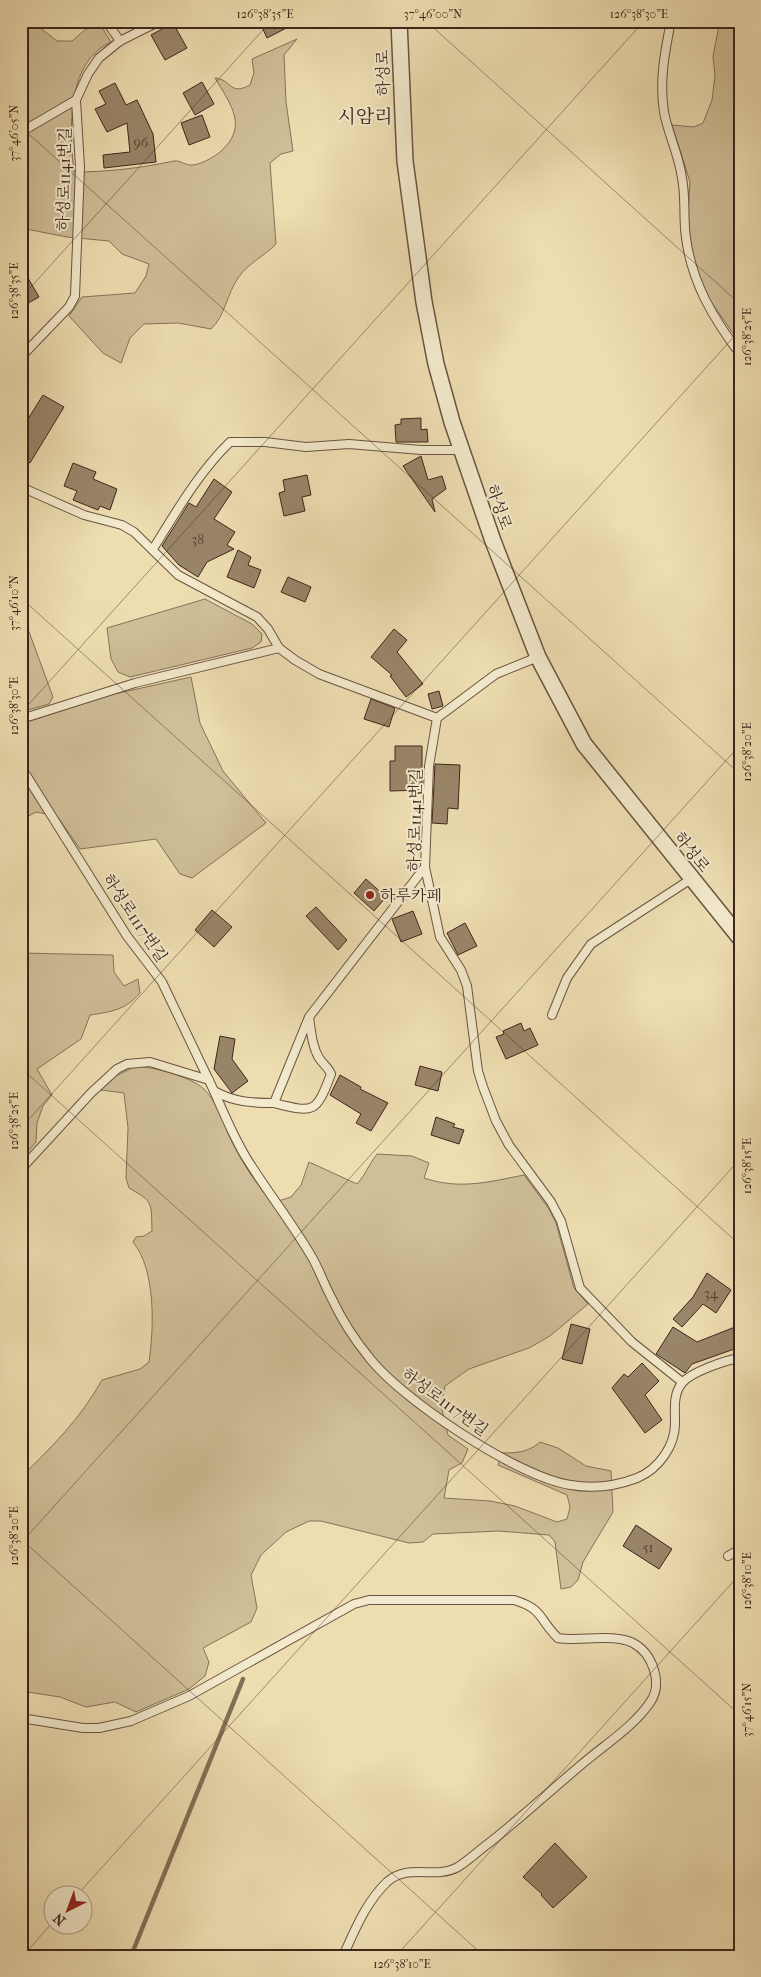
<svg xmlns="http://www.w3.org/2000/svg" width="761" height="1977" font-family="'IM FELL French Canon','Noto Serif KR',serif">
<rect width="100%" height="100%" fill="#edddb1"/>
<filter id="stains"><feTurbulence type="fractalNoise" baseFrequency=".004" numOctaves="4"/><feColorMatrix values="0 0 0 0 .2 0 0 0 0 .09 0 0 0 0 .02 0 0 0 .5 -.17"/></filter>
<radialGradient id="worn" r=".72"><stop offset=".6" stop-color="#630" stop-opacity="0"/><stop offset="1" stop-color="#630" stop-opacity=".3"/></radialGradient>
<!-- green -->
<g fill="#cfbe98" stroke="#86725a">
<path d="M21 21H31L57 41H72L86 29 101 26 111 42C106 45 99 48 95 53 67 79 70 137 74 172 108 172 141 168 174 161 181 160 186 166 192 165 200 165 214 157 220 152 249 127 231 105 215 78 233 80 229 96 250 85L254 73 252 59 297 39 284 55 286 102 293 151 281 154 270 163 276 244C265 256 248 263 238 278 227 294 225 316 211 329L178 323 144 324 130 338 121 363 103 353 69 316 82 297 135 293 146 276 149 264 122 254 109 241 67 237 21 228Z"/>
<polygon points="720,21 740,21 740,343 704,292 696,272 687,231 690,182 672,125 694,127 703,123 712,100 715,76 713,56"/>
<polygon points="205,599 252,624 262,634 261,642 252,648 130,677 118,672 111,659 107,628"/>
<polygon points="21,610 53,697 49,704 21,712"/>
<polygon points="191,677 200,723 223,771 266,823 192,878 180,874 156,839 80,849 57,816 36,812 21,820 21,724 110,695"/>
<path d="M21 953 113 955 114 972 124 986 138 979 140 993C126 1010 110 1012 90 1015L81 1039 37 1069 52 1095 43 1106 37 1123 36 1142 21 1160Z"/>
<path d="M136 1066C153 1067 192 1077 204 1089 217 1102 223 1123 231 1140 242 1163 256 1183 272 1203L291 1197 301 1185 309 1162 357 1184C366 1174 369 1164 377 1154L412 1156 429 1163 424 1178C460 1190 488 1182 524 1175L549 1209 556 1223 574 1288 588 1304 550 1336 529 1348 469 1369 445 1386 441 1405 448 1435 468 1449 462 1463 449 1470 444 1498 490 1501 515 1506 557 1522 567 1519 570 1507 567 1495 498 1465 502 1453C517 1453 529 1452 540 1442L558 1448 586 1466 611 1471 613 1512 583 1562 578 1580 571 1587 561 1589 555 1542 549 1535 499 1531 433 1534 423 1542 409 1543 321 1521H309L286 1532 261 1555 251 1575 257 1608 251 1622 203 1648 209 1662 205 1676 189 1689 136 1712 115 1702 86 1707 60 1697 21 1691V1477C53 1446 80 1419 102 1380L140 1369 149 1362C154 1328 156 1270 133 1242L136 1237 144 1236 152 1231C151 1203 154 1202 129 1188L126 1178 128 1128 124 1093 101 1090 116 1076Z"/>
</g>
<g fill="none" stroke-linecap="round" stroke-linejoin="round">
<!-- stream -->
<polyline stroke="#836f57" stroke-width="4.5" points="131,1956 243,1679"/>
</g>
<!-- building -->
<g fill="#998569" stroke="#3d261c">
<polygon points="273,21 300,21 267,38 262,27"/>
<polygon points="173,23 187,48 165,60 151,35"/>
<polygon points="202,82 214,104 195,115 183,93"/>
<polygon points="115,83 126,105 137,100 153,134 156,162 104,168 103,155 130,152 127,123 107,132 95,109 106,104 99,91"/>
<polygon points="202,115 210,137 189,145 181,123"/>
<polygon points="21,266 39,297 21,307"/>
<polygon points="43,395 64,407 30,463 21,458 21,430"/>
<polygon points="421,418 421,430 427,429 428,442 396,442 395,425 401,424 401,419"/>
<polygon points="421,456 428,480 442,476 446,489 432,499 435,512 403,466"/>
<polygon points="73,463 96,472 93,479 117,489 110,510 100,506 98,510 73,500 77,491 64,486"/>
<polygon points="307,475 311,495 302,497 305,511 284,516 279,493 285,491 283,480"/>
<polygon points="214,479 232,492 214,519 235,532 227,545 234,549 207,562 198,577 179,565 162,546 189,503 196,507"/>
<polygon points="238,550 251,557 248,565 261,570 254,588 227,577"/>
<polygon points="288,577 311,587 305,602 281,592"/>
<polygon points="394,629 407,640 397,652 423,684 406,697 390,676 392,675 371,657"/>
<polygon points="439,691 443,706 432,709 428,694"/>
<polygon points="371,699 395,708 389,727 364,719"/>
<polygon points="395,746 422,746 422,790 390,791 390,761 395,761"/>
<polygon points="435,764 460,765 458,809 448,808 447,824 432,823"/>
<polygon points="366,879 386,897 374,911 354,893"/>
<polygon points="316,907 347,940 338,950 306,916"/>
<polygon points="212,910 232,927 214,947 195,930"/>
<polygon points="413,911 422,934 401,942 392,919"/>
<polygon points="465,923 477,946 458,955 447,933"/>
<polygon points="521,1023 524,1031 530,1028 538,1045 506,1059 496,1037 504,1034 503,1031"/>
<polygon points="220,1036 235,1039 232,1059 248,1081 232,1093 214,1069"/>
<polygon points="420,1066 442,1072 438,1091 415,1085"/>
<polygon points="340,1075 361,1087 360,1089 388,1103 371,1131 356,1123 361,1114 330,1095"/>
<polygon points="436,1117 455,1124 453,1127 464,1130 459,1144 431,1135"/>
<polygon points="707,1273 731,1290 716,1313 703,1304 682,1327 673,1319 693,1297"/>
<polygon points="571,1324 590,1329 582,1364 562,1359"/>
<polygon points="740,1325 740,1347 692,1364 685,1373 656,1354 673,1327 697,1342"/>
<polygon points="642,1363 659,1381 645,1395 662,1420 645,1433 612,1388 624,1374 628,1377"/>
<polygon points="636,1525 672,1549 659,1569 623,1546"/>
<polygon points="555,1843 587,1877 553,1908 541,1895 542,1894 523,1877"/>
</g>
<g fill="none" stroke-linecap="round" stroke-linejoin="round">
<defs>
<g id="service">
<polyline points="106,21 120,41"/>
<path d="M671 21C665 51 659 81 664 112 668 134 679 155 682 178 686 198 683 218 686 238 692 283 713 318 740 354"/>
<polyline points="21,132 76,100"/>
<polyline points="21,357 69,307 75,296 80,167 76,100 88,74 99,58 120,41 160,21"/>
<polyline points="21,487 84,515 122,525 134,532 178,575 257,617 268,629 279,648 295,660 319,674 437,718"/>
<path d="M153 549C176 512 199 472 230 442H265L306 447 349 444 421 450H461"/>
<polyline points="538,657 496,674 437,718 429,766 425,867 440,937 461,970 467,986 478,1071 483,1087 496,1121 509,1145 551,1202 561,1221 580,1288 632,1342 682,1382"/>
<polyline points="21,719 135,683 279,648"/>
<path d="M21 767 127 936 162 982 214 1091C234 1102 251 1103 274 1103"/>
<polyline points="552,1015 567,978 591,944 691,879"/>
<path d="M309 1017 274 1103C314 1113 316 1114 331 1074 328 1067 323 1064 319 1058 312 1046 311 1031 309 1017L425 867"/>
<path d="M214 1091C224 1114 234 1138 247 1159 268 1193 293 1224 313 1259 320 1272 325 1286 332 1299 341 1318 354 1339 368 1356 399 1398 519 1478 571 1485 594 1489 616 1486 637 1478 659 1469 676 1445 675 1421 675 1409 673 1394 682 1383 691 1372 726 1360 740 1358"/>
<polyline points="21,1169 91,1093 117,1069 127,1064 150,1062 209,1080"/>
<polyline points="728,1556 740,1549"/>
<path d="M21 1718 83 1728H99L131 1721 189 1696 354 1604 369 1600H514C544 1609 539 1620 558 1638 579 1642 614 1633 633 1643 652 1653 663 1682 651 1701 634 1727 604 1745 581 1765 550 1791 521 1818 489 1843 478 1851 467 1862 456 1868 434 1879 408 1863 387 1882 366 1902 355 1930 343 1956"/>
</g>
<polyline id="minor" points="399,21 405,161 424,302 436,364 452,422 493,541 538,657 584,744 740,938"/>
</defs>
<!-- service casing -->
<use href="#service" stroke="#695441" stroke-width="10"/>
<!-- minor casing -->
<use href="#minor" stroke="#695441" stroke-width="18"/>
<!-- service -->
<use href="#service" stroke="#f3e9cc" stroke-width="8"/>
<!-- minor -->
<use href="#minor" stroke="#f3e9cc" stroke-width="15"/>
</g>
<!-- ticks -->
<path fill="none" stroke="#3d261c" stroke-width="1" stroke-opacity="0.45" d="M426 21 740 304M21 127 740 774M21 298 271 21M21 598 740 1245M21 713 644 21M21 1068 740 1715M21 1128 740 330M21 1539 484 1956M21 1543 740 745M78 1894 740 1159M23 1956 52 1923M396 1956 740 1574"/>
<!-- markers -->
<circle fill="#8f2418" stroke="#f3e9cc" stroke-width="2" cx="370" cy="895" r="5"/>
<g text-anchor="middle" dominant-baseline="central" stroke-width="4" stroke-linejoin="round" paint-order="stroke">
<!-- number labels -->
<g font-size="14" fill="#543e2f">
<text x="141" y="142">96</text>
<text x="198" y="539">38</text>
<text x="711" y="1293">34</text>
<text x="648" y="1547">51</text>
</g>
<!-- street labels -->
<g font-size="16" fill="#3d261c" stroke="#f3e9cc">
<text transform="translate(383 73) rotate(-92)">하성로</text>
<text transform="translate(64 179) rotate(-89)">하성로1141번길</text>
<text transform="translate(499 507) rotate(70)">하성로</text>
<text transform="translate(415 820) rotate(-89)">하성로1141번길</text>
<text transform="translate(692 852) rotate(51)">하성로</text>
<text transform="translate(135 918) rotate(56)">하성로1117번길</text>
<text transform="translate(445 1402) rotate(36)">하성로1117번길</text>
</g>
<!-- poi labels -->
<g font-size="16" fill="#3d261c" stroke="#f3e9cc" text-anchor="start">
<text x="380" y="895">하루카페</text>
</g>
<!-- quarter labels -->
<g font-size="19" fill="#3d261c" stroke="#f3e9cc">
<text x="365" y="117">시암리</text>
</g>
</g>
<!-- margin -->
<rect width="761" height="1977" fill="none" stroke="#edddb1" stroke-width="55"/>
<!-- north arrow -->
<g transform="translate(68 1910) rotate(222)"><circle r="24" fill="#f3e9cc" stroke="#aa9b86"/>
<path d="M0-4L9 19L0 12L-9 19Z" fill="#8f2418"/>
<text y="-8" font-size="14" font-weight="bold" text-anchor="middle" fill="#3d261c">N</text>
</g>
<rect x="28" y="28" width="706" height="1922" fill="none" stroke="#3d261c" stroke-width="2"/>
<g font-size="12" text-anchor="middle" fill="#3d261c">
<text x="265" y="18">126°38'35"E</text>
<text x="433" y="18">37°46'00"N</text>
<text x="639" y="18">126°38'30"E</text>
<text transform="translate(14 133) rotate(-90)" y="4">37°46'05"N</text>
<text transform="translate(14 291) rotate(-90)" y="4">126°38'35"E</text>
<text transform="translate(747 337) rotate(-90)" y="4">126°38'25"E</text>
<text transform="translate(14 603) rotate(-90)" y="4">37°46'10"N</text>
<text transform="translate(14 706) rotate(-90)" y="4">126°38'30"E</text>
<text transform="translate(747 752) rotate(-90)" y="4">126°38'20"E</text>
<text transform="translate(14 1121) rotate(-90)" y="4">126°38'25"E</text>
<text transform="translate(747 1166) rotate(-90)" y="4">126°38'15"E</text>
<text transform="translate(14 1536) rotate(-90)" y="4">126°38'20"E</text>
<text transform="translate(747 1581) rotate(-90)" y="4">126°38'10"E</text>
<text transform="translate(747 1710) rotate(-90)" y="4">37°46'15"N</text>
<text x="402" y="1968">126°38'10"E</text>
</g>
<rect width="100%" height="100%" filter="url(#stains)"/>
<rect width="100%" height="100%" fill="url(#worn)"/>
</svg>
